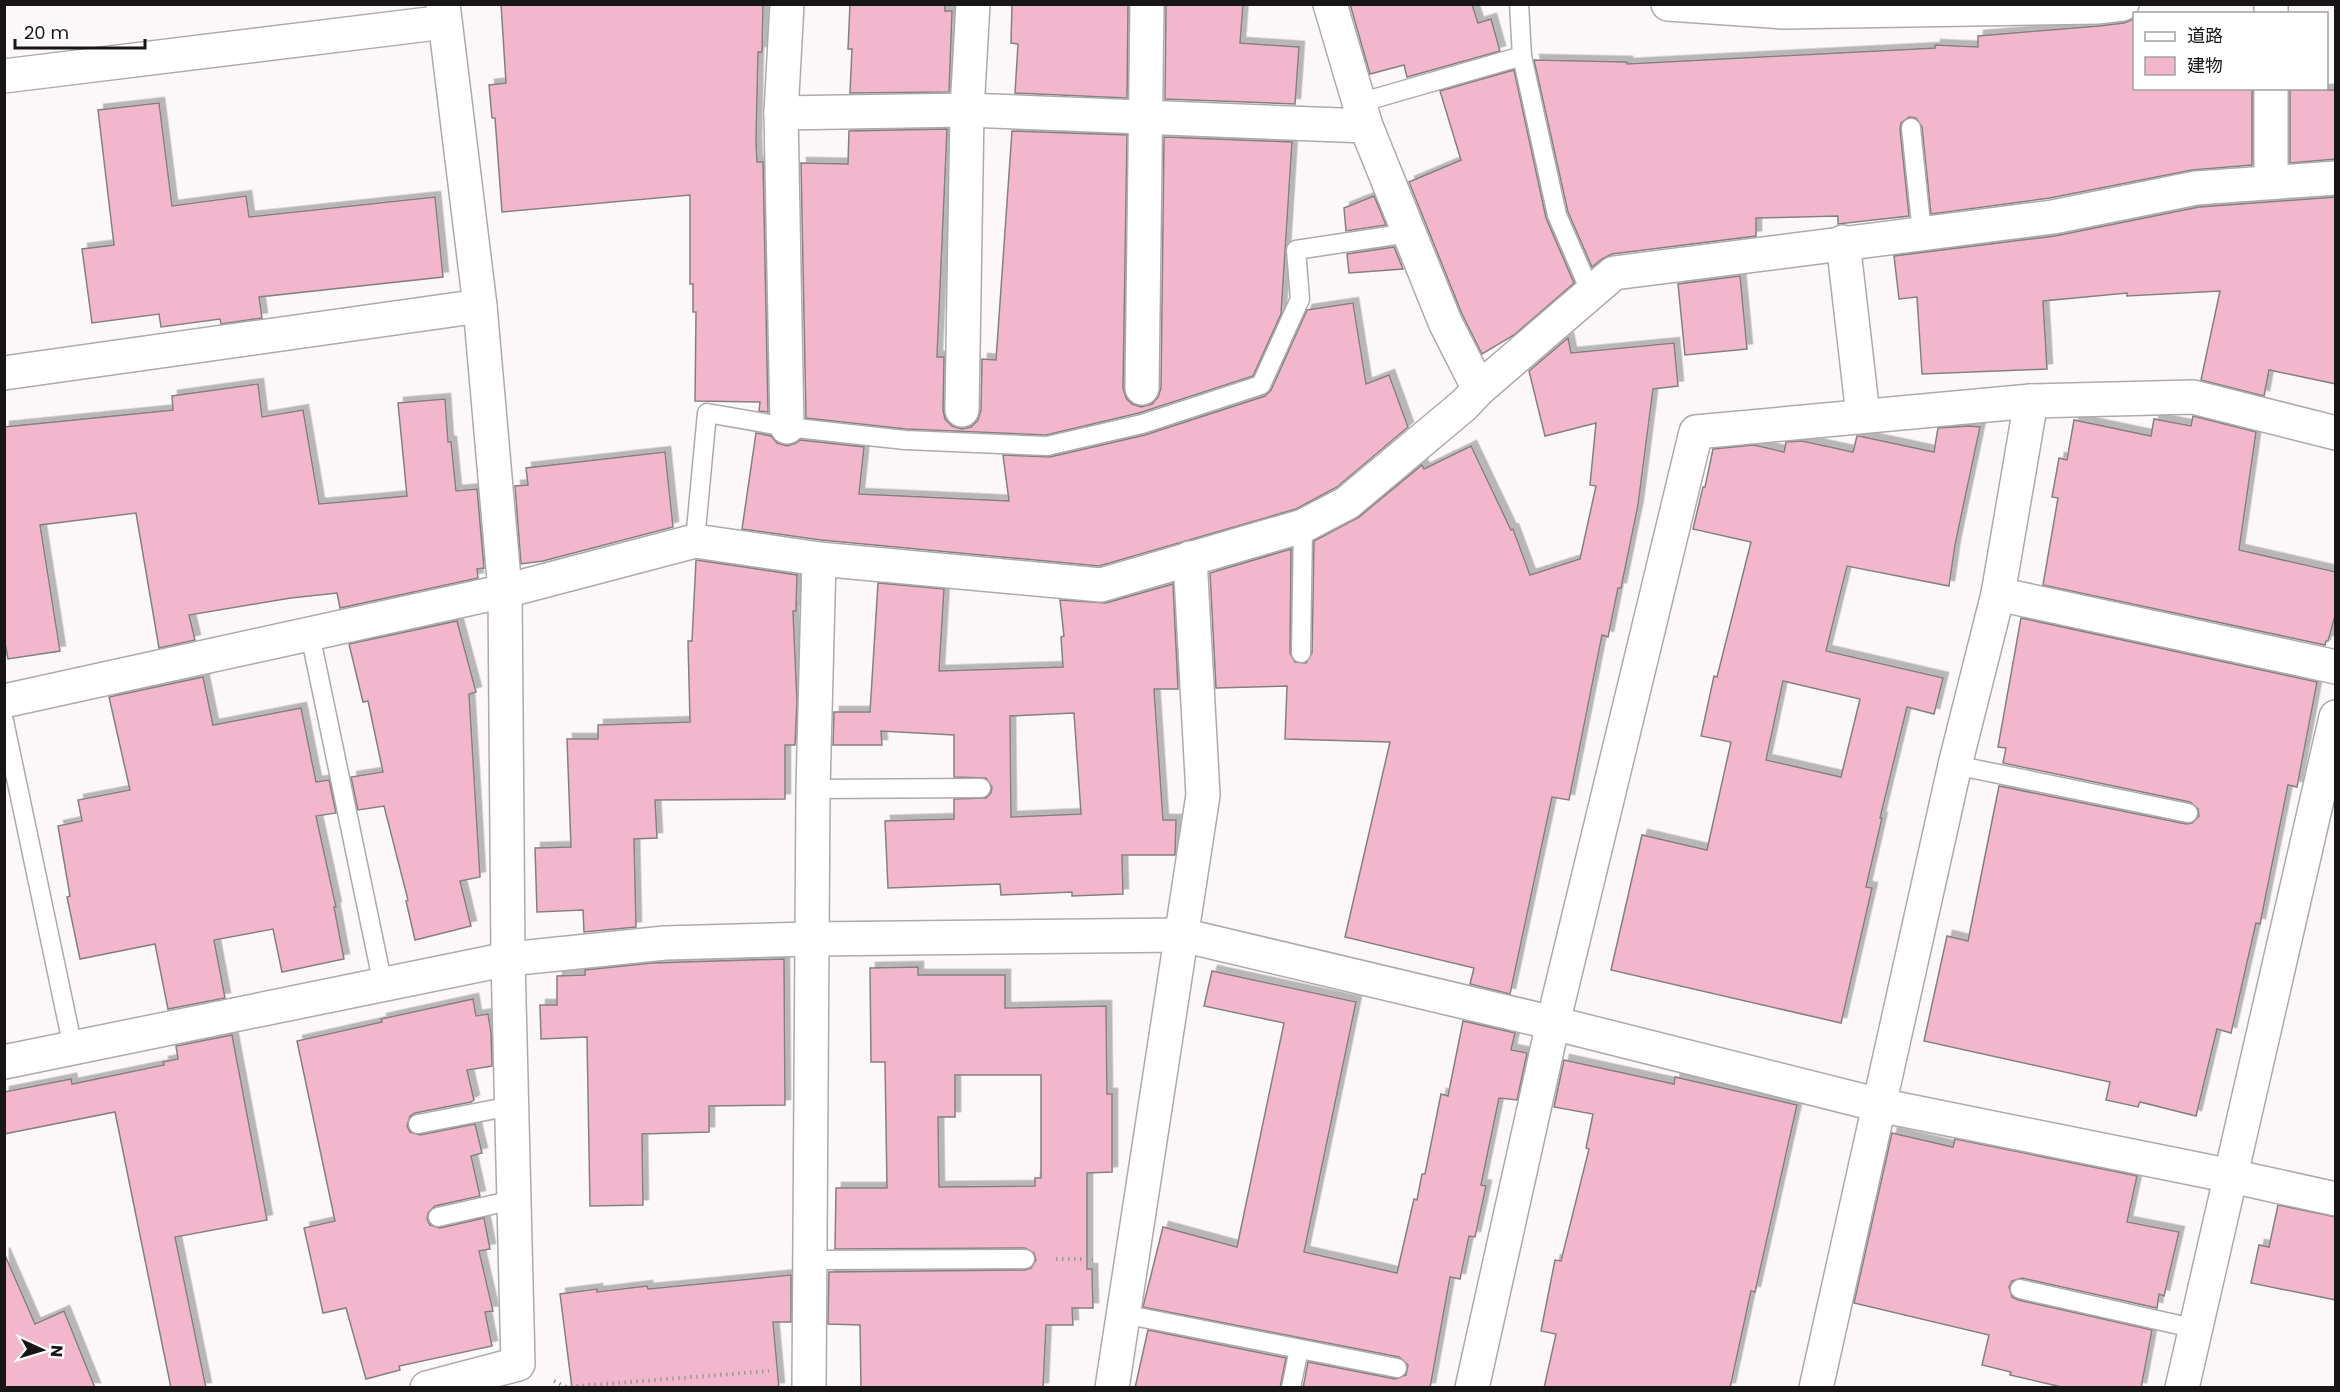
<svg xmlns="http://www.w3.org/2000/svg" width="2340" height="1392" font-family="Poppins,'Noto Sans JP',sans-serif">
<defs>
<filter id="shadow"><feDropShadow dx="5.5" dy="-5.5" stdDeviation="0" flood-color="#0004"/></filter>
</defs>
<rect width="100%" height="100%" fill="#fcf8f9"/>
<!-- building -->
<g fill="#f3b7cd" stroke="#848081" stroke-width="1.5" fill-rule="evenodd" filter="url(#shadow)">
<polygon points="501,4 763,4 762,52 758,52 756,141 757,162 763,162 768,412 759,411 760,402 695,401 696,312 693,312 693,284 690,284 690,195 502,212 495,118 492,118 489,85 506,83"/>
<polygon points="850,4 945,4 945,11 952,11 949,92 850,93 852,49 848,49"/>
<polygon points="1012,4 1128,4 1127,98 1015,93 1018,44 1011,43"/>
<polygon points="1166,4 1243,4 1240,43 1299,47 1295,104 1165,99"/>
<polygon points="1350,4 1472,4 1478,23 1491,19 1500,51 1407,77 1404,65 1370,74"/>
<polygon points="2134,19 2134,88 2252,89 2252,165 2192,170 2050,198 1931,214 1922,127 1916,118 1909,117 1901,123 1900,129 1909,216 1838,224 1838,216 1756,218 1756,236 1612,254 1602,259 1592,267 1568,212 1534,60 1627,62 1627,64 1935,48 1935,45 1978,47 1978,36 2099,26 2124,23"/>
<polygon points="1514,70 1546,218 1574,283 1514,335 1482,354 1462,314 1409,182 1461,160 1440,91"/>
<polygon points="2290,90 2336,90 2336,159 2290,163"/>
<polygon points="159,103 172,206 246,196 249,217 435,197 443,277 259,297 262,318 221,324 220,319 161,327 159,314 92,323 82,249 114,245 98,110"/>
<polygon points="947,129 937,357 944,357 943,410 945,419 952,426 962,429 971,427 978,420 981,410 982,359 996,360 1012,131 1127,135 1123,388 1126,398 1132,404 1141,407 1152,404 1158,397 1161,388 1164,137 1292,142 1281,314 1253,376 1139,413 1046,435 906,429 806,418 801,163 848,164 849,131"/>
<polygon points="1374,196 1386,225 1346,231 1344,208"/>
<polygon points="2336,197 2336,384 2269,370 2264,396 2201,380 2220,291 2127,296 2127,293 2043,301 2047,369 1922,374 1917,297 1899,299 1894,256 2055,236 2199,207"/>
<polygon points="1394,247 1403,269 1349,273 1347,254"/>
<polygon points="1740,276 1747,349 1685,355 1678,284"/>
<polygon points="1353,303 1366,384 1389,375 1408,427 1337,487 1296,509 1099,566 821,540 742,529 756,433 771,436 777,443 787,446 796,443 800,440 864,447 859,494 1009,501 1003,455 1050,457 1145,435 1265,396 1271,390 1307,310"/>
<polygon points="1568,338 1571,353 1674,343 1678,386 1653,389 1638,505 1621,588 1618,588 1608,637 1602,635 1569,800 1552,797 1510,994 1470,984 1474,968 1345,937 1390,742 1285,739 1287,686 1216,688 1210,573 1291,549 1290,653 1295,662 1306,663 1312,653 1314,541 1359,517 1422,465 1424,469 1471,446 1511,530 1513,529 1530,575 1580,559 1596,486 1590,485 1596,423 1545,436 1529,371"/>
<polygon points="258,384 262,417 303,410 319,504 407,496 398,403 445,399 448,442 451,442 456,491 477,489 484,568 477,569 478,578 340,608 337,593 291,598 189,615 195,640 159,648 136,513 40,525 60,651 8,659 4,638 4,427 173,410 172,396"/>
<polygon points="2193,416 2256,432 2239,550 2336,572 2336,612 2328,641 2326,641 2325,645 2043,585 2058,498 2052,497 2059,458 2067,460 2074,420 2151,436 2154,419 2191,426"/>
<path d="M1969 426 1980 427 1955 545 1949 586 1847 566 1826 651 1943 678 1934 714 1907 707 1880 818H1882L1866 887 1872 888 1841 1023 1611 970 1642 835 1707 850 1731 742 1701 736 1714 676 1717 677 1751 542 1693 529 1703 487H1705L1713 449 1754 445 1784 452 1786 442 1802 441 1853 452 1857 436H1859L1934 452 1938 428ZM1783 681 1860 699 1841 777 1766 760Z"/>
<polygon points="665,452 673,527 543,561 521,564 515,486 528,485 526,468"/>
<polygon points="696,560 797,575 796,611 793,611 797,702 795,745 785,745 785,799 655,800 657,838 634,839 636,927 584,932 583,910 537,912 535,848 571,847 567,739 598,739 598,725 690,722 688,641 692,641"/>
<path d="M878 583 944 589 939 671 1063 667 1061 637 1064 636 1060 600 1106 603 1173 584 1178 689H1154L1163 820H1176L1175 855H1122L1123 894 1072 896V892L1001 895 1000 884 888 888 885 821 954 819V799L986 798 991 793 992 787 986 778 954 777V735L881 731 882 745H833L834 712H870ZM1074 713 1081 814 1011 817 1010 716Z"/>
<polygon points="2021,618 2317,682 2297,787 2288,785 2260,924 2256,923 2231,1033 2217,1029 2196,1116 2140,1102 2138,1107 2106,1100 2110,1082 1924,1041 1947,936 1968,941 1999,786 2186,824 2192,823 2199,816 2198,809 2190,802 2003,763 2006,748 1998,747"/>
<polygon points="457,621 476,692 469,694 480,877 460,881 471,926 415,940 406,901 408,900 384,806 358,810 351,777 383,772 368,701 363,702 349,644"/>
<polygon points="203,677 213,725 301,708 316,782 329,780 336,813 316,816 336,907 334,907 344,959 282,972 273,929 214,940 225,998 168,1009 155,944 80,959 67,897 70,896 58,826 82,821 78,800 130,790 109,697"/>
<polygon points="784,959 785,1105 709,1106 709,1132 642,1134 643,1205 590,1206 587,1037 541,1039 540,1005 557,1005 557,976 585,975 585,970 652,963"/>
<path d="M918 967V975H1005V1008L1106 1006 1107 1094H1112V1172L1087 1173V1269H1092L1093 1308H1072L1073 1325H1046L1043 1388H861L860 1325 828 1324 829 1272 1025 1270 1031 1268 1036 1260 1034 1253 1025 1248 835 1249 836 1188H887L885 1062H871L870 968ZM955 1075H1041V1178H1035V1186L939 1187 938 1117H955Z"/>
<polygon points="1212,971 1356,1002 1304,1252 1397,1273 1414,1199 1417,1200 1422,1174 1425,1174 1441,1094 1448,1096 1463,1021 1515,1033 1511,1050 1527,1053 1517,1100 1499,1098 1481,1185 1486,1186 1475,1237 1469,1236 1460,1279 1450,1277 1430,1388 1303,1388 1308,1362 1395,1379 1406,1375 1408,1365 1399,1357 1143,1307 1163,1227 1237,1247 1284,1023 1204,1006"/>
<polygon points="473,999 476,1016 488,1014 491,1033 492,1066 467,1070 474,1100 471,1102 415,1113 410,1116 407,1126 410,1132 420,1135 475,1124 482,1153 471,1156 480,1196 435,1206 428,1213 427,1219 430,1225 440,1228 484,1218 490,1249 479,1251 493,1311 485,1312 492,1346 399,1366 400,1370 366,1379 346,1308 323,1313 304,1228 335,1221 297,1041 382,1022 381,1019"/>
<polygon points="232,1035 267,1220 175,1237 206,1388 171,1388 115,1112 4,1134 4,1092 71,1079 72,1084 164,1065 163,1062 178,1059 176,1046"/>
<polygon points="1564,1060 1674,1084 1675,1077 1797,1105 1755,1292 1751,1291 1730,1388 1544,1388 1556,1334 1541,1331 1555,1260 1561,1261 1589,1149 1586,1148 1593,1114 1554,1107"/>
<polygon points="1892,1133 1953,1147 1955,1139 2137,1176 2127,1222 2179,1232 2164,1296 2159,1294 2157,1308 2022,1278 2012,1281 2009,1287 2012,1297 2018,1300 2152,1330 2141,1388 2066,1388 2010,1375 2011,1372 1982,1365 1989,1335 1854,1303"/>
<polygon points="2278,1205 2336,1217 2336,1300 2251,1283 2259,1245 2269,1247"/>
<polygon points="4,1253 35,1324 64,1311 95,1388 4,1388"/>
<polygon points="791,1275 791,1322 773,1322 779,1388 572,1388 560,1294 597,1289 597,1292 647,1286 648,1289"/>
<polygon points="1148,1330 1286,1358 1280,1388 1135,1388"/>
</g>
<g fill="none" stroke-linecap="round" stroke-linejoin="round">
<defs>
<g id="service">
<polyline points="1519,4 1522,56 1557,215 1591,293"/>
<polyline points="1359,103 1522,56"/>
<polyline points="1911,128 1922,233"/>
<polyline points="695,541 707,413 787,427 905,440 1047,446 1142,424 1261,385 1300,299 1296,250 1409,233"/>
<polyline points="310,634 383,985"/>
<polyline points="1301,653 1303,526"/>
<polyline points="4,721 73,1048"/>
<polyline points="1955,765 2188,813"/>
<polyline points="813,789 981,788"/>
<polyline points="418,1124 511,1106"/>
<polyline points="438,1217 513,1200"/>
<polyline points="809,1260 1025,1259"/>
<polyline points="2020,1289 2197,1329"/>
<polyline points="1123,1314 1397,1368"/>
<polyline points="1291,1388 1299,1349"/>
</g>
<g id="minor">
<polyline points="787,4 781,113 967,110 1366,126"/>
<polyline points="1330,4 1366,126 1445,322 1479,389"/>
<polyline points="1668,4 1783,12 2097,7 2122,4"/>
<polyline points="2271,4 2271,14"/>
<polyline points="4,76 445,22"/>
<polyline points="2271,88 2271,181"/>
<polyline points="781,113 787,427"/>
<polyline points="1843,242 1863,415"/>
<polyline points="4,373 480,306"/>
<polyline points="1142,388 1147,4"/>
<polyline points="962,410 967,110 973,4"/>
<polyline points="1998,594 2336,667"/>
<polyline points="4,701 505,591 695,541 819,559 1101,585 1303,526 1347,503 1464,405 1479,389 1614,273 2053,217 2196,188 2336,178"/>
<polyline points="2231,1176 2336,1199"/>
<polyline points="427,1388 518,1364 508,959 505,591 480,306 443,4"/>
<polyline points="809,1388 813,789 819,559"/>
<polyline points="1112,1388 1203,795 1190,558"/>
<polyline points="1472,1388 1553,1023 1696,432 2031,401 2193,397 2336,433"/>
<polyline points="1816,1388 1955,765 1998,594 2031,401"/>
<polyline points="2182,1388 2336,717"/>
</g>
<polyline id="tertiary" points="4,1062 508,959 665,943 812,939 1182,935 1553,1023 1879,1105 2231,1176"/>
</defs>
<!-- service casing -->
<use href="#service" stroke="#aeaaac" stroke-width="21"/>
<!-- minor casing -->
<use href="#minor" stroke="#aeaaac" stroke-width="36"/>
<!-- tertiary casing -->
<use href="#tertiary" stroke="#aeaaac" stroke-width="36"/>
<!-- path -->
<g stroke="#9b9899" stroke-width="4" stroke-dasharray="1.5 4.5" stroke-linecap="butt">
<polyline points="1056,1259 1093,1259"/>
<polyline points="554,1381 566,1387 769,1371"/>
</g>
<!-- service -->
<use href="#service" stroke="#fff" stroke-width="18"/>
<!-- minor -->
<use href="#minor" stroke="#fff" stroke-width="33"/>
<!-- tertiary -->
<use href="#tertiary" stroke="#fff" stroke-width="33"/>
</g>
<!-- border -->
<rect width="2340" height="1392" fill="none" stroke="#171516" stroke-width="12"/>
<!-- legend -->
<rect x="2133" y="12" width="195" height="78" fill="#ffffff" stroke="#a2a1a2" stroke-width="1.5"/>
<rect x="2145" y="32" width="30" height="9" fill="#ffffff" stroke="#a2a1a2" stroke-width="1.5"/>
<text x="2187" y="42" font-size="18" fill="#171516">道路</text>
<rect x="2145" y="57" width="30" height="18" fill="#f3b7cd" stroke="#a2a1a2" stroke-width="1.5"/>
<text x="2187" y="72" font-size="18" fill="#171516">建物</text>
<!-- north arrow -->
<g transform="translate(42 1350) rotate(94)" stroke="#ffffff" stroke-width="4.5" paint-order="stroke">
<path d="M0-4.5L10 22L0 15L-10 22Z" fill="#171516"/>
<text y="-9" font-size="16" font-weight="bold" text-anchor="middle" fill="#171516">N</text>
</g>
<!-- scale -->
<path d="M15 39v9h130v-9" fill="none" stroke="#171516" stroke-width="3"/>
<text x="24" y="39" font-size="18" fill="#171516" stroke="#ffffff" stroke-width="4.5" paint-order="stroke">20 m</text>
</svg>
